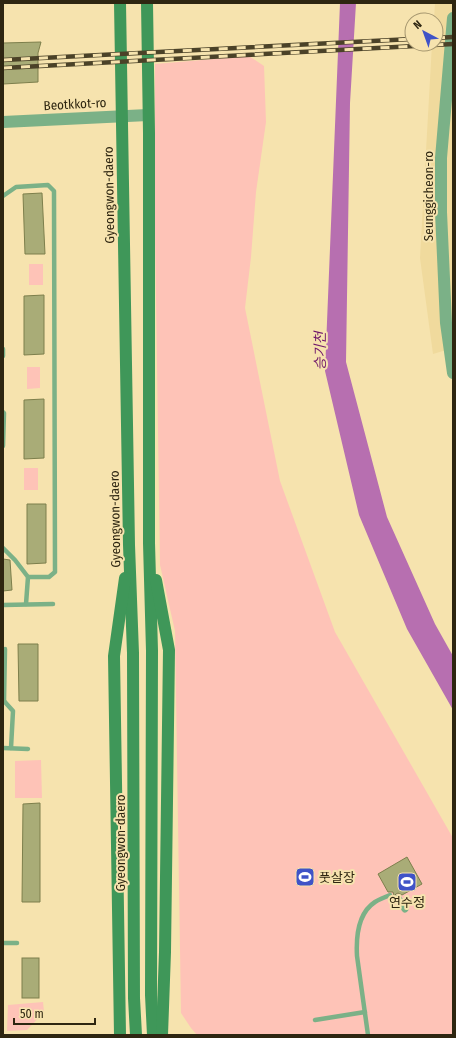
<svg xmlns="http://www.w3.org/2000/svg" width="456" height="1038" font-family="'Fira Sans Condensed','Noto Sans KR',sans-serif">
<rect width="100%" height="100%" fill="#f6e3ae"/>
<!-- built -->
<polygon fill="#f0da9d" points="435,3 453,3 453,348 433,354 420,258 432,44 436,44 436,20 434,20"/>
<!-- green -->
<g fill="#fec3b7">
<polygon points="249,56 264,66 266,122 256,192 251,257 245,308 280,481 335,632 453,838 453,1035 197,1035 191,1028 181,1013 175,631 160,565 155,230 155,64"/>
<rect x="29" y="264" width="14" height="21"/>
<polygon points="27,367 40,367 40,388 27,389"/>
<rect x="24" y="468" width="14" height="22"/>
<polygon points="41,760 42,798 15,798 15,761"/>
<polygon points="43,1002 44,1012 27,1030 7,1031 8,1005"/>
</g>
<!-- water -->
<polygon fill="#b76fb0" points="340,3 356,3 350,103 346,362 387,517 435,624 453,656 453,710 407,629 359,515 325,371"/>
<!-- building -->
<g fill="#a9ac77" stroke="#7d7f4c">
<polygon points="41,42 38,53 38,82 3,84 3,43"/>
<polygon points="42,193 45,254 25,254 23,194"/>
<polygon points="44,295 44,354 24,355 24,296"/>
<polygon points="44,399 44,458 24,459 24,400"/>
<polygon points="27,504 46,504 46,563 27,564"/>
<polygon points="3,559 10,560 12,590 3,591"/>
<polygon points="18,644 38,644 38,701 19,701"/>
<polygon points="40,803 40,902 22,902 23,804"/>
<polygon points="407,857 422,884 402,895 398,893 396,894 394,896 393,892 388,892 378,874"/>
<rect x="22" y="958" width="17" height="40"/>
</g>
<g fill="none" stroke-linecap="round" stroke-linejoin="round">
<!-- service -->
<g stroke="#7bb187" stroke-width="4.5">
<polyline points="3,196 16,187 48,185 54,191 55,572 49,577 28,577"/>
<polyline points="3,349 3,356"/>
<polyline points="3,412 4,413 3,446"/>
<polyline points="3,548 15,560 28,577 26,604"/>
<polyline points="3,605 53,604"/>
<polyline points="3,701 4,701 13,711 11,748"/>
<polyline points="4,701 5,649"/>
<polyline points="3,748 28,749"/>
<polyline points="3,943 17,943"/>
<polyline points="315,1020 365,1012"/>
<path d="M368 1035 357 956C356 938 358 913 375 902 380 899 385 897 390 895"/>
</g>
<!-- pedestrian -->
<polyline stroke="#7bb187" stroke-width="7" points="398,898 405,909"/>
<!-- tertiary -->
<g stroke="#7bb187" stroke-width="12">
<polyline points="453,18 441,158 441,212 446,323 453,373"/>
<polyline points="3,122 148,115"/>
</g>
<!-- secondary -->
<g stroke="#3f9759" stroke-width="12">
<polyline points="120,3 129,545 133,653 134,998 136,1035"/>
<polyline points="147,3 149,133 149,543 152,651 151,995 153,1035"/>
<polyline points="156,580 169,650 165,952 162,1035"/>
<polyline points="120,1035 114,656 125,578"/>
</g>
<defs>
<g id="rail">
<polyline points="436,38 453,37"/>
<polyline points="3,60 412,39"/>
<polyline points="3,68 453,44"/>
</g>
</defs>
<!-- rail casing -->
<use href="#rail" stroke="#4b4228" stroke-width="4.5"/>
<!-- rail -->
<use href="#rail" stroke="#f6e3ae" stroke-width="3" stroke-dasharray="9" stroke-linecap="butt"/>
</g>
<!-- icons -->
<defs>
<symbol id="stadium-square" viewBox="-11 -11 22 22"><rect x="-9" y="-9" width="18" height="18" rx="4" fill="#3f53c7" stroke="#f6e3ae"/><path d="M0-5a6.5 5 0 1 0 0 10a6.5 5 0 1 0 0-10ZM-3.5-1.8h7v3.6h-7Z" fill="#fff"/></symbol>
</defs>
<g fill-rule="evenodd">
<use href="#stadium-square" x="294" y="866" width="22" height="22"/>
<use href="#stadium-square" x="396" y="871" width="22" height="22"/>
</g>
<g text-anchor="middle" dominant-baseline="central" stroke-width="4" stroke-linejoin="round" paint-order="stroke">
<!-- street labels -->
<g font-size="13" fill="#2e2611" stroke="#f6e3ae">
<text transform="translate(75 104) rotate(-3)">Beotkkot-ro</text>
<text transform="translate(109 195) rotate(-91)">Gyeongwon-daero</text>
<text transform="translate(428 196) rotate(-90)">Seunggicheon-ro</text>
<text transform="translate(115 519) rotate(-91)">Gyeongwon-daero</text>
<text transform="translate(120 843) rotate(-90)">Gyeongwon-daero</text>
</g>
<!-- poi labels -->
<g font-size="13" fill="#2e2611" stroke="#f6e3ae" text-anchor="start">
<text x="319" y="877">풋살장</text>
<text x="407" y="902" text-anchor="middle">연수정</text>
</g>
<!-- water labels -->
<g font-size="14" font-style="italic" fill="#6f166a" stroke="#f6e3ae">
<text transform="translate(320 351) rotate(-90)">승기천</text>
</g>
</g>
<!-- border -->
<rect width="456" height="1038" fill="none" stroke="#2e2611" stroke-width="8"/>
<!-- north arrow -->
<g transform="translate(424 32) rotate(319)"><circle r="19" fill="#f6e3ae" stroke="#a6976f"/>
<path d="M0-3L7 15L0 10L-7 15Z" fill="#3f53c7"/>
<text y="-6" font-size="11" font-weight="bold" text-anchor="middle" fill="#2e2611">N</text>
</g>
<!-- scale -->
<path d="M14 1018v6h81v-6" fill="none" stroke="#2e2611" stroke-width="2"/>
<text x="20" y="1018" font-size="12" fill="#2e2611" stroke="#f6e3ae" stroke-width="3" paint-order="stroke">50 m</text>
</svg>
